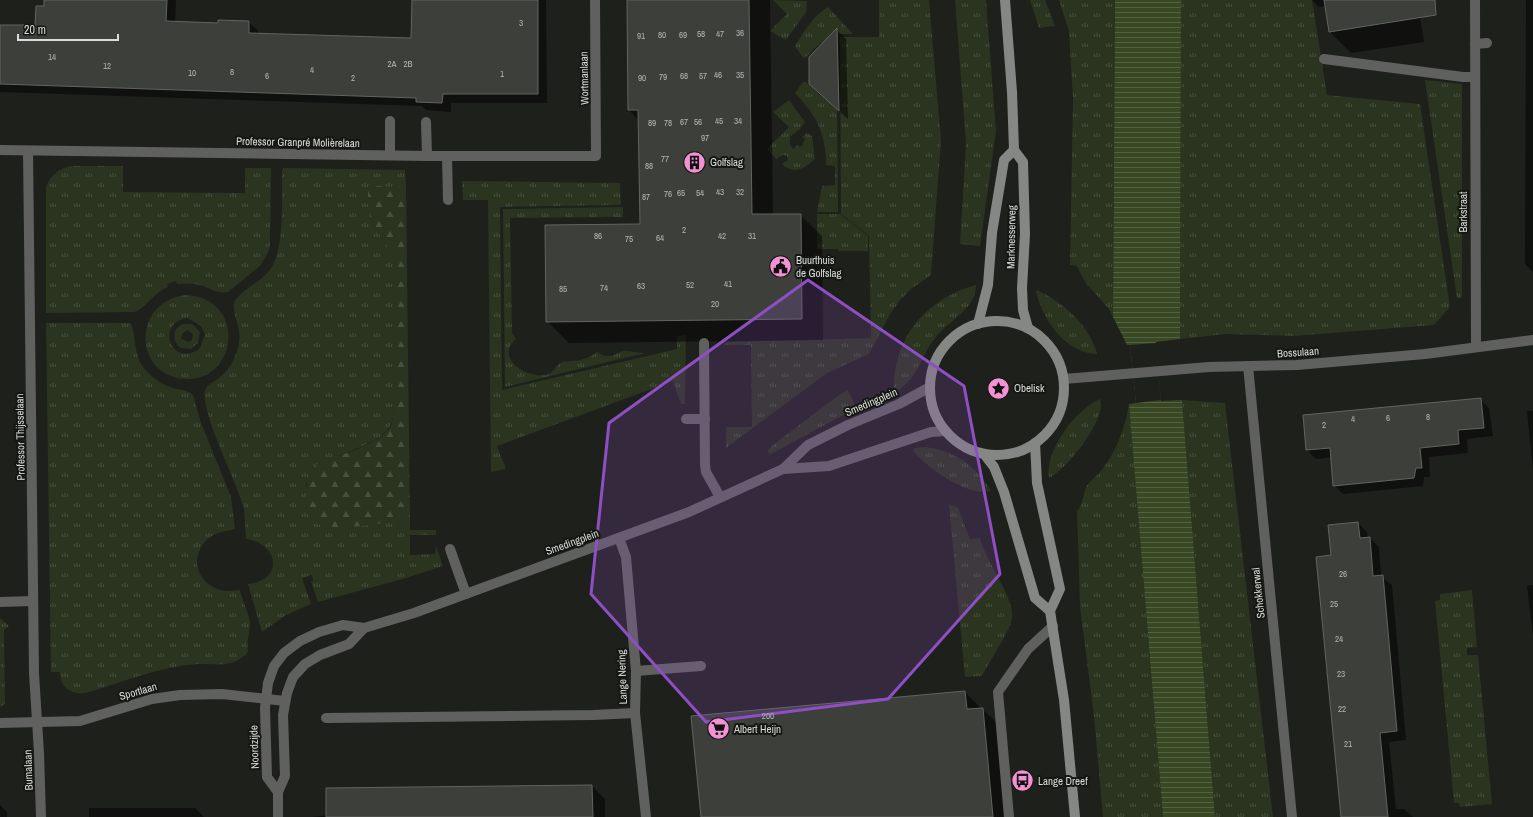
<svg xmlns="http://www.w3.org/2000/svg" width="1533" height="817" font-family="'Archivo Narrow',sans-serif">
<defs>
<pattern id="grass-tufts" width="24" height="20" patternUnits="userSpaceOnUse"><rect width="24" height="20" fill="#2a341f"/><path d="M3 7l-1-3M5 7V3M7 7l1-3M15 17l-1-3M17 17v-4M19 17l1-3" fill="none" stroke="#48513f"/></pattern>
<pattern id="forest-firs" width="22" height="20" patternUnits="userSpaceOnUse"><rect width="22" height="20" fill="#2a341f"/><path d="M5 1l3.5 6h-7zM16 11l3.5 6h-7z" fill="#48513f"/></pattern>
<pattern id="water-rules" width="6" height="5" patternUnits="userSpaceOnUse"><rect width="6" height="5" fill="#374822"/><path d="M0 2.5h6" fill="none" stroke="#536242"/></pattern>
</defs>
<rect width="100%" height="100%" fill="#1e201c"/>
<!-- grass -->
<g fill="url(#grass-tufts)" fill-rule="evenodd">
<polygon points="773,0 807,1 806,12 786,40 770,31 787,14"/>
<polygon points="879,0 929,0 941,140 931,275 911,289 900,300 890,314 869,354 827,373 726,448 726,427 752,427 751,345 725,345 726,342 871,338 869,236 841,214 840,37 879,37"/>
<polygon points="955,0 986,0 996,131 980,246 960,244 966,143"/>
<polygon points="1030,0 1045,0 1055,26 1039,28"/>
<polygon points="1059,0 1115,0 1113,317 1108,308 1085,282 1077,266 1070,265 1073,99 1069,31"/>
<polygon points="1181,0 1312,0 1327,95 1420,104 1450,307 1434,325 1293,336 1226,334 1180,339"/>
<path d="M828 7 853 34H837V43H820L806 57 803 58 795 46C804 32 813 15 828 7Z"/>
<polygon points="1425,80 1462,84 1462,298 1457,298"/>
<path d="M803 82H806L822 97H837L838 212H817L822 186 835 185V166L826 165C826 134 817 116 795 93Z"/>
<path d="M789 100 805 122 800 129 790 137V144L793 149 798 145 799 147 802 146 805 139 802 137 807 133 812 136 815 159C804 169 794 175 782 164L788 160 787 156 783 155 776 159 767 149 789 127 773 112Z"/>
<path d="M71 166H123V192L245 193V168H271L270 245 268 253 260 266 228 292C217 294 212 289 203 286 194 283 186 284 177 284L176 281 167 284 168 287C152 294 148 306 135 312L46 313V187C51 175 58 169 71 166Z"/>
<path d="M283 168 405 170 406 187H368V209L371 220 394 257V408C393 414 393 421 390 426 381 443 337 456 319 463L306 484V508L327 526H351L410 519V530H436V535H410V555L435 554 436 546 443 566 406 578 318 602 311 582 313 581 312 575 302 578 311 604 286 615 262 632 248 584C286 580 277 542 246 539L244 508 240 497C234 477 197 404 206 388 209 383 216 381 220 377 230 369 237 356 239 343 242 328 232 316 234 302 243 289 259 283 269 271 286 250 281 198 282 171Z"/>
<polygon points="462,181 620,183 621,205 500,207 502,390 677,349 677,336 686,335 685,404 681,404 673,381 497,446 506,469 491,472 488,200 463,200"/>
<path d="M623 207V217L510 218 512 333 516 339C494 358 526 378 545 375 554 374 555 366 562 362 563 361 568 362 571 361 581 361 589 358 597 352 612 362 616 351 625 351 632 351 638 353 645 353L505 387 503 209Z"/>
<polygon points="817,214 840,214 868,236 868,251 839,251 838,249 817,249"/>
<path d="M976 285C977 308 948 321 936 337 927 347 923 360 916 371 911 379 902 390 894 392 892 339 926 298 976 285Z"/>
<path d="M1037 290C1063 302 1090 326 1097 354 1065 353 1043 320 1036 292Z"/>
<path d="M185 295C245 297 240 377 189 379 135 380 129 303 185 295ZM187 318 200 325 205 334 200 348C174 370 153 324 187 318Z"/>
<path d="M46 323H130C135 326 134 353 141 364 148 374 158 383 170 387 178 390 186 389 193 395L201 423 231 497 235 529C227 531 216 532 209 538 192 552 193 576 213 587 221 592 231 591 240 590 242 600 248 612 250 621 251 629 246 641 248 652 233 669 219 663 199 664 160 666 124 682 86 693 72 695 60 688 60 672H51Z"/>
<path d="M182 324H192L200 332 198 343 191 349 181 348C172 341 172 330 182 324ZM187 330 193 334 192 340 189 342 181 339 182 334Z"/>
<polygon points="848,390 856,408 771,454 768,453 768,450 773,445 839,395"/>
<path d="M1100 399C1108 418 1066 470 1049 478 1044 451 1076 409 1100 399Z"/>
<polygon points="1182,400 1225,403 1273,817 1215,817"/>
<path d="M1129 404 1163 817H1103L1094 716 1080 607 1077 511C1084 502 1082 498 1086 488 1088 482 1096 477 1100 472 1116 453 1125 428 1129 404Z"/>
<path d="M925 447C954 450 976 466 991 491 969 498 925 467 913 450L914 448Z"/>
<path d="M949 504 958 508 970 539 980 538C986 563 1015 597 1012 619 1012 627 987 666 982 676L965 677Z"/>
<polygon points="1472,590 1477,647 1467,648 1467,655 1478,655 1492,804 1460,807 1459,803 1454,803 1435,601 1440,600 1440,594"/>
<polygon points="0,618 9,626 4,630 5,704 0,707"/>
</g>
<!-- forest -->
<path fill="url(#forest-firs)" d="M368 186 406 187 410 519C390 522 332 533 316 523 306 517 305 503 306 493 306 483 310 469 319 463 326 458 338 456 347 453 359 449 385 437 391 426 393 421 393 413 394 408V257L371 220 368 209Z"/>
<!-- water -->
<polygon fill="url(#water-rules)" points="1115,0 1181,0 1180,339 1156,342 1156,348 1161,401 1182,400 1215,817 1163,817 1129,404 1136,403 1130,345 1127,345 1113,317"/>
<!-- pier -->
<polygon fill="#1e201c" points="1156,343 1161,400 1136,403 1130,345"/>
<!-- shadow -->
<g fill="#0007">
<polygon points="134,0 176,0 175,23 219,24 249,22 258,31 258,34 480,50 480,0 546,0 547,103 451,103 451,112 426,110 422,106 0,92 0,26 133,30"/>
<polygon points="628,0 770,0 773,215 800,215 822,236 823,340 569,343 547,321 641,225 639,121 629,110"/>
<polygon points="1312,0 1413,0 1418,5 1424,42 1351,53 1330,32 1326,6 1319,7"/>
<polygon points="1526,0 1533,0 1533,272 1525,264"/>
<polygon points="837,30 846,39 848,119 820,93"/>
<polygon points="1480,399 1489,408 1493,436 1467,439 1468,453 1429,457 1430,477 1424,477 1423,486 1343,494 1334,485 1332,457 1316,459 1307,450"/>
<polygon points="1527,411 1533,411 1533,471"/>
<polygon points="1358,523 1367,532 1368,538 1370,538 1379,547 1381,576 1392,585 1406,740 1389,742 1396,809 1404,809 1413,817 1342,817 1332,556"/>
<polygon points="1533,585 1533,635 1527,586"/>
<polygon points="965,692 979,706 979,709 982,709 996,722 1005,817 702,817"/>
<polygon points="592,786 605,799 605,817 312,817"/>
<polygon points="0,805 7,812 7,817 0,817"/>
<polygon points="89,808 195,808 204,817 89,817"/>
</g>
<!-- building -->
<g fill="#3c3f3a" stroke="#62655f">
<polygon points="44,0 167,0 166,21 218,23 218,20 249,21 249,33 411,38 412,0 538,0 538,94 443,94 442,103 416,102 416,98 0,84 0,25 35,25 36,6 44,6"/>
<polygon points="627,0 749,0 752,214 801,214 802,319 546,322 545,225 640,224 638,110 628,110"/>
<polygon points="1324,0 1435,0 1436,15 1329,32"/>
<polygon points="837,28 839,111 809,84 809,57"/>
<polygon points="1481,398 1484,428 1458,430 1459,444 1420,448 1422,468 1416,468 1414,478 1333,486 1330,448 1306,450 1303,415"/>
<polygon points="1358,522 1360,538 1370,537 1373,576 1383,575 1397,731 1380,733 1388,817 1341,817 1316,557 1331,555 1328,525"/>
<polygon points="965,691 967,709 983,708 993,817 701,817 691,716"/>
<polygon points="592,785 593,817 326,817 326,788"/>
</g>
<g fill="none" stroke-linecap="round" stroke-linejoin="round">
<!-- service -->
<g stroke="#60615f" stroke-width="10">
<polyline points="1475,44 1487,43"/>
<polyline points="1324,59 1463,77 1475,77"/>
<polyline points="390,121 390,155"/>
<polyline points="426,122 427,156"/>
<polyline points="447,156 448,200"/>
<polyline points="704,343 705,465 706,472 720,497"/>
<polyline points="686,419 705,419"/>
<polyline points="450,549 466,594"/>
<polyline points="636,671 701,666"/>
<polyline points="326,718 593,715 635,713"/>
<polyline points="1009,817 998,692 1028,649 1053,626"/>
</g>
<!-- minor -->
<g stroke="#60615f" stroke-width="10">
<polyline points="1475,0 1476,347"/>
<polyline points="0,150 427,156 596,156 595,0"/>
<polyline points="28,151 34,673 39,753 41,817"/>
<polyline points="1248,366 1292,817"/>
<polyline points="1064,379 1209,367 1297,365 1425,354 1533,340"/>
<polyline points="619,538 626,557 636,671 635,713 646,817"/>
<polyline points="0,602 33,601"/>
<polyline points="0,723 80,721 152,699 180,695 222,694 285,701"/>
</g>
<!-- tertiary -->
<g stroke="#60615f" stroke-width="10">
<polyline points="783,469 808,445 848,425 899,404 930,387"/>
<polyline points="278,792 267,777 265,708 268,683 274,666 284,653 300,641 319,632 343,625 364,628 414,613 689,512 783,469 829,466 931,432 946,431"/>
<polyline points="278,817 278,792 285,776 283,715 287,693 293,677 305,664 320,655 349,644 364,628"/>
</g>
<!-- secondary -->
<g stroke="#848783" stroke-width="10">
<polyline points="1005,0 1012,92 1014,150 1023,162 1025,234 1022,288 1023,310 1028,328"/>
<circle cx="997" cy="388" r="67"/>
<polyline points="978,324 988,285 992,233 1004,160 1014,150"/>
<polyline points="1035,443 1037,483 1060,589 1050,611 1064,700 1075,817"/>
<polyline points="984,454 994,467 1004,492 1035,598 1050,611"/>
</g>
</g>
<!-- marked area -->
<path fill="#8e4fc4" fill-opacity="0.2" stroke="#8e4fc4" stroke-width="3" stroke-linejoin="round" d="M808 280 964 386 1000 574 888 699 706 722 591 594 609 423Z"/>
<!-- icons -->
<defs>
<symbol id="building-disc" viewBox="-11 -11 22 22"><circle r="9.5" fill="#f391d5" stroke="#151712"/><path d="M-4-6H4V6H1V3H-1V6H-4ZM-2.5-4.3h1.7v1.8h-1.7ZM.8-4.3h1.7v1.8H.8ZM-2.5-1h1.7V.8h-1.7ZM.8-1h1.7V.8H.8Z" fill="#111"/></symbol>
<symbol id="civic-disc" viewBox="-11 -11 22 22"><circle r="9.5" fill="#f391d5" stroke="#151712"/><path d="M-.6-6.5H3V-4.5H.6V-3L4-1V1h2V6H-6V1h2V-1L-.6-3ZM-1.2 2.5V6h2.4V2.5Z" fill="#111"/></symbol>
<symbol id="sight-disc" viewBox="-11 -11 22 22"><circle r="9.5" fill="#f391d5" stroke="#151712"/><path d="M0-6L1.8-2.2L6-1.7L2.9 1.2L3.7 5.4L0 3.3L-3.7 5.4L-2.9 1.2L-6-1.7L-1.8-2.2Z" fill="#111"/></symbol>
<symbol id="supermarket-disc" viewBox="-11 -11 22 22"><circle r="9.5" fill="#f391d5" stroke="#151712"/><path d="M-6-5.5h2.5l.6 2H6L4.5 2H-2.5L-4.4-4H-6ZM-1.5 3.2a1.3 1.3 0 1 0 .1 0ZM3 3.2a1.3 1.3 0 1 0 .1 0Z" fill="#111"/></symbol>
<symbol id="bus-disc" viewBox="-11 -11 22 22"><circle r="9.5" fill="#f391d5" stroke="#151712"/><path d="M-5-6H5V4H4V6H2V4H-2V6H-4V4H-5ZM-3.5-4V0h7V-4ZM-3.5 1.2v1.5H-2V1.2ZM2 1.2v1.5H3.5V1.2Z" fill="#111"/></symbol>
</defs>
<g fill-rule="evenodd">
<use href="#building-disc" x="682" y="150" width="25" height="25"/>
<use href="#civic-disc" x="768" y="254" width="25" height="25"/>
<use href="#sight-disc" x="986" y="376" width="25" height="25"/>
<use href="#supermarket-disc" x="706" y="716" width="25" height="25"/>
<use href="#bus-disc" x="1010" y="768" width="25" height="25"/>
</g>
<g text-anchor="middle" dominant-baseline="central" stroke-width="4" stroke-linejoin="round" paint-order="stroke">
<!-- number labels -->
<g font-size="9" fill="#b2b5b1">
<text x="521" y="23">3</text>
<text x="740" y="33">36</text>
<text x="701" y="34">58</text>
<text x="720" y="34">47</text>
<text x="662" y="35">80</text>
<text x="683" y="35">69</text>
<text x="641" y="36">91</text>
<text x="52" y="57">14</text>
<text x="392" y="64">2A</text>
<text x="408" y="64">2B</text>
<text x="107" y="66">12</text>
<text x="312" y="70">4</text>
<text x="232" y="72">8</text>
<text x="192" y="73">10</text>
<text x="502" y="74">1</text>
<text x="718" y="75">46</text>
<text x="740" y="75">35</text>
<text x="267" y="76">6</text>
<text x="684" y="76">68</text>
<text x="703" y="76">57</text>
<text x="663" y="77">79</text>
<text x="353" y="78">2</text>
<text x="642" y="78">90</text>
<text x="719" y="121">45</text>
<text x="738" y="121">34</text>
<text x="684" y="122">67</text>
<text x="698" y="122">56</text>
<text x="652" y="123">89</text>
<text x="668" y="123">78</text>
<text x="705" y="138">97</text>
<text x="665" y="159">77</text>
<text x="649" y="166">88</text>
<text x="720" y="192">43</text>
<text x="740" y="192">32</text>
<text x="681" y="193">65</text>
<text x="700" y="193">54</text>
<text x="668" y="194">76</text>
<text x="646" y="197">87</text>
<text x="684" y="230">2</text>
<text x="598" y="236">86</text>
<text x="722" y="236">42</text>
<text x="752" y="236">31</text>
<text x="660" y="238">64</text>
<text x="629" y="239">75</text>
<text x="728" y="284">41</text>
<text x="690" y="285">52</text>
<text x="641" y="286">63</text>
<text x="604" y="288">74</text>
<text x="563" y="289">85</text>
<text x="715" y="304">20</text>
<text x="1428" y="417">8</text>
<text x="1388" y="418">6</text>
<text x="1353" y="419">4</text>
<text x="1324" y="425">2</text>
<text x="1343" y="574">26</text>
<text x="1334" y="604">25</text>
<text x="1339" y="639">24</text>
<text x="1341" y="674">23</text>
<text x="1342" y="709">22</text>
<text x="768" y="716">200</text>
<text x="1348" y="744">21</text>
</g>
<!-- street labels -->
<g font-size="11" fill="#dadcd9" stroke="#151712">
<text transform="translate(584 78) rotate(-91)">Wortmanlaan</text>
<text transform="translate(298 142) rotate(1)">Professor Granpré Molièrelaan</text>
<text transform="translate(1463 212) rotate(-90)">Barkstraat</text>
<text transform="translate(1011 237) rotate(-89)">Marknesserweg</text>
<text transform="translate(1298 352) rotate(-4)">Bossulaan</text>
<text transform="translate(871 402) rotate(-23)">Smedingplein</text>
<text transform="translate(20 437) rotate(-91)">Professor Thijsselaan</text>
<text transform="translate(572 542) rotate(-20)">Smedingplein</text>
<text transform="translate(1258 593) rotate(-96)">Schokkerwal</text>
<text transform="translate(622 677) rotate(-92)">Lange Nering</text>
<text transform="translate(138 691) rotate(-16)">Sportlaan</text>
<text transform="translate(254 747) rotate(-92)">Noordzijde</text>
<text transform="translate(28 770) rotate(-92)">Bumalaan</text>
</g>
<!-- poi labels -->
<g font-size="11" fill="#dadcd9" stroke="#151712" text-anchor="start">
<text x="710" y="162">Golfslag</text>
<text x="796" y="260">Buurthuis<tspan x="796" dy="13">de Golfslag</tspan></text>
<text x="1014" y="388">Obelisk</text>
<text x="734" y="729">Albert Heijn</text>
<text x="1038" y="781">Lange Dreef</text>
</g>
</g>
<!-- scale -->
<path d="M18 34v6h100v-6" fill="none" stroke="#dadcd9" stroke-width="2"/>
<text x="24" y="34" font-size="12" fill="#dadcd9" stroke="#151712" stroke-width="3" paint-order="stroke">20 m</text>
</svg>
